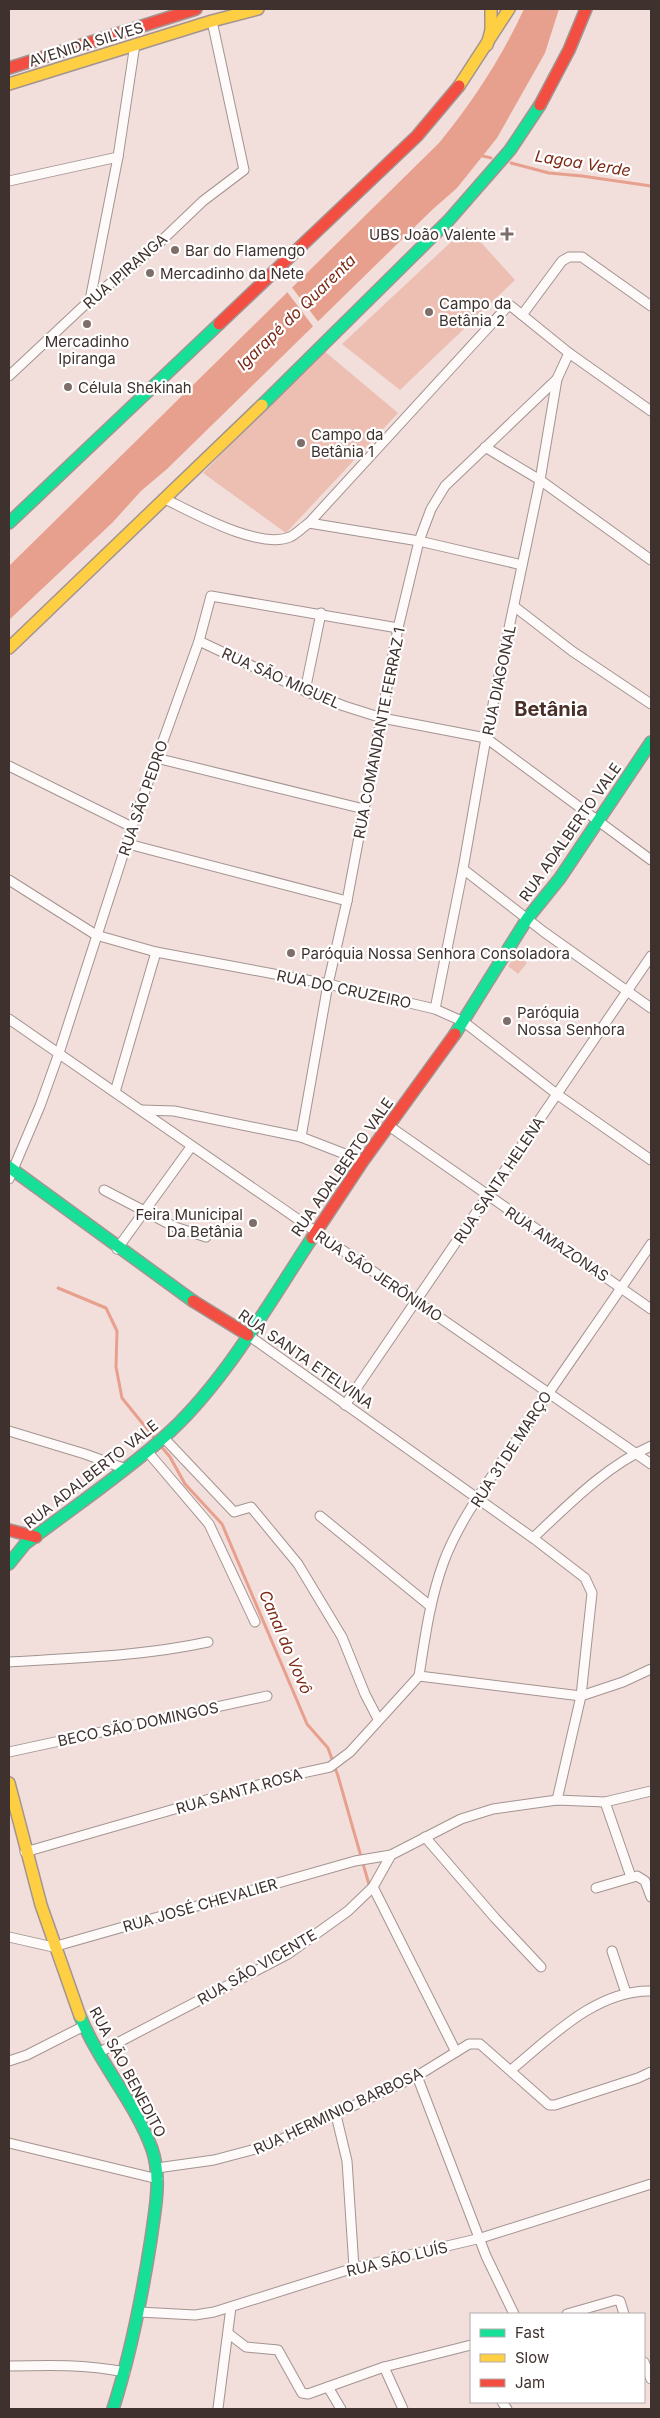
<svg xmlns="http://www.w3.org/2000/svg" width="660" height="2418" font-family="Inter,sans-serif">
<rect width="100%" height="100%" fill="#f2deda"/>
<!-- green -->
<g fill="#edbeb2">
<polygon points="467,227 515,280 400,390 342,344"/>
<polygon points="323,350 398,413 286,533 203,473"/>
<polygon points="516,955 527,963 518,974 508,966"/>
</g>
<!-- water -->
<path fill="#e8a08e" d="M524 9H559L545 53 497 138 457 188 432 210 167 469 141 491 113 522 9 620V566L439 143C472 103 502 57 524 9Z"/>
<!-- pier -->
<polygon fill="#f2deda" points="290,285 320,324 315,329 285,289"/>
<g fill="none" stroke-linecap="round" stroke-linejoin="round">
<!-- stream -->
<g stroke="#e8a08e" stroke-width="3">
<polyline points="479,155 491,158"/>
<polyline points="511,163 549,173 582,176 651,186"/>
<polyline points="58,1288 106,1308 117,1331 116,1367 122,1398 156,1440"/>
<polyline points="160,1445 170,1457 185,1484 222,1524 307,1724 328,1748 338,1776 370,1888"/>
</g>
<defs>
<g id="street">
<polyline points="9,181 118,157"/>
<polyline points="90,300 118,157 135,44"/>
<polyline points="522,315 562,261 569,257 582,257 651,306"/>
<polyline points="9,376 90,300 157,245 203,201 244,170 212,21"/>
<polyline points="485,447 540,480 651,560"/>
<path d="M165 499C194 513 259 550 290 537 296 534 303 527 309 523L507 307 511 306 569 353 651 411"/>
<polyline points="309,523 419,541 522,565"/>
<polyline points="515,607 572,651 651,704"/>
<polyline points="199,641 305,691 344,706 382,718 486,738 651,860"/>
<polyline points="305,691 321,613"/>
<polyline points="156,758 364,809"/>
<polyline points="9,766 132,827"/>
<polyline points="128,844 347,901"/>
<polyline points="463,869 544,932 651,1008"/>
<polyline points="9,880 96,935 156,952 328,984 435,1009 464,1022 558,1095 651,1160"/>
<polyline points="435,1009 463,869 486,738 540,480 557,379 569,353"/>
<polyline points="9,1019 651,1464"/>
<polyline points="115,1092 156,952"/>
<polyline points="142,1110 174,1111 301,1137 363,1161"/>
<polyline points="389,1126 651,1309"/>
<polyline points="301,1137 328,984 347,901 398,628 419,541 431,509 445,486 557,379"/>
<polyline points="9,1179 40,1106 59,1053 132,827 199,641 211,596 398,628"/>
<polyline points="104,1190 175,1227 206,1237"/>
<polyline points="117,1249 191,1147"/>
<polyline points="248,1335 533,1538 585,1578 592,1593 581,1696 557,1800"/>
<polyline points="345,1405 651,956"/>
<polyline points="9,1431 85,1454 126,1469"/>
<polyline points="164,1438 234,1512 251,1507 298,1564 342,1637 365,1694 378,1719"/>
<polyline points="147,1451 209,1524 255,1622"/>
<polyline points="320,1516 429,1605"/>
<path d="M533 1538C569 1504 606 1466 651 1446"/>
<path d="M9 1662C76 1658 143 1656 208 1642"/>
<path d="M419 1676C425 1637 430 1599 444 1561 460 1519 489 1481 514 1444 559 1377 606 1311 651 1244"/>
<polyline points="419,1676 581,1696 623,1682 651,1669"/>
<polyline points="9,1752 267,1696"/>
<polyline points="605,1802 631,1877"/>
<polyline points="425,1837 495,1918 541,1967"/>
<polyline points="25,1852 293,1775 330,1767 350,1752 419,1676"/>
<polyline points="373,1887 456,2052"/>
<polyline points="596,1888 637,1876 645,1881 651,1897"/>
<polyline points="9,1937 53,1947 355,1861 391,1855"/>
<polyline points="612,1951 626,1993"/>
<polyline points="98,2053 288,1954 348,1911 373,1887 391,1855 461,1819 493,1809 557,1800 605,1802 651,1791"/>
<polyline points="9,2061 27,2055 84,2026"/>
<path d="M511 2070C551 2037 596 1990 651 1991"/>
<polyline points="417,2076 486,2256 514,2314"/>
<polyline points="336,2115 347,2161 354,2268"/>
<polyline points="9,2143 158,2179"/>
<polyline points="157,2168 214,2160 267,2146 417,2076 469,2044 480,2044 549,2105 555,2105 638,2078 651,2072"/>
<polyline points="139,2312 195,2315 214,2312 354,2268 481,2238 651,2184"/>
<polyline points="567,2314 616,2300 620,2301 624,2314"/>
<polyline points="229,2334 246,2347 278,2350 302,2393 308,2394 384,2367 471,2345"/>
<polyline points="644,2362 651,2379"/>
<path d="M9 2366C48 2365 86 2364 125 2372"/>
<polyline points="384,2367 403,2409"/>
<polyline points="328,2387 341,2409"/>
<polyline points="502,2402 507,2409"/>
<polyline points="218,2408 231,2307"/>
</g>
<g id="fast">
<polyline points="262,405 449,220 510,150 540,105"/>
<polyline points="9,523 219,324"/>
<polyline points="455,1034 527,919 560,878 651,742"/>
<polyline points="9,1167 193,1301"/>
<path d="M9 1564 25 1544C71 1509 120 1476 163 1438 222 1387 269 1303 312 1238"/>
<path d="M80 2016C99 2063 135 2102 152 2149 162 2179 155 2209 151 2239 142 2297 131 2353 113 2409"/>
</g>
<g id="slow">
<polyline points="487,45 491,30 491,9"/>
<polyline points="9,84 212,21 258,9"/>
<polyline points="459,86 509,9"/>
<polyline points="9,648 262,405"/>
<polyline points="9,1783 41,1905 80,2016"/>
</g>
<g id="jam">
<polyline points="9,68 196,9"/>
<polyline points="540,105 569,50 586,9"/>
<polyline points="219,324 417,136 459,86"/>
<polyline points="312,1238 363,1161 455,1034"/>
<polyline points="193,1301 248,1335"/>
<polyline points="9,1530 36,1537"/>
</g>
</defs>
<!-- street casing -->
<use href="#street" stroke="#a39491" stroke-width="11"/>
<!-- fast casing -->
<use href="#fast" stroke="#a39491" stroke-width="14"/>
<!-- slow casing -->
<use href="#slow" stroke="#a39491" stroke-width="14"/>
<!-- jam casing -->
<use href="#jam" stroke="#a39491" stroke-width="14"/>
<!-- street -->
<use href="#street" stroke="#fdfaf9" stroke-width="9"/>
<!-- fast -->
<use href="#fast" stroke="#16e098" stroke-width="11"/>
<!-- slow -->
<use href="#slow" stroke="#ffcf43" stroke-width="11"/>
<!-- jam -->
<use href="#jam" stroke="#f24e42" stroke-width="11"/>
</g>
<!-- markers -->
<g fill="#7e6e6a" stroke="#fff" stroke-width="2">
<path d="M504.5 226.5h5v5h5v5h-5v5h-5v-5h-5v-5h5z"/>
<circle cx="175" cy="250" r="5"/>
<circle cx="150" cy="273" r="5"/>
<circle cx="429" cy="312" r="5"/>
<circle cx="87" cy="324" r="5"/>
<circle cx="68" cy="387" r="5"/>
<circle cx="301" cy="443" r="5"/>
<circle cx="291" cy="953" r="5"/>
<circle cx="507" cy="1021" r="5"/>
<circle cx="253" cy="1223" r="5"/>
</g>
<g text-anchor="middle" dominant-baseline="central" stroke-width="4.5" stroke-linejoin="round" paint-order="stroke">
<!-- street labels -->
<g font-size="15" fill="#3f312e" stroke="#fff">
<text transform="translate(86 44) rotate(-17)">AVENIDA SILVES</text>
<text transform="translate(125 271) rotate(-41)">RUA IPIRANGA</text>
<text transform="translate(281 678) rotate(24)">RUA SÃO MIGUEL</text>
<text transform="translate(499 680) rotate(-78)">RUA DIAGONAL</text>
<text transform="translate(379 733) rotate(-79)">RUA COMANDANTE FERRAZ 1</text>
<text transform="translate(143 798) rotate(-71)">RUA SÃO PEDRO</text>
<text transform="translate(570 832) rotate(-55)">RUA ADALBERTO VALE</text>
<text transform="translate(344 989) rotate(12)">RUA DO CRUZEIRO</text>
<text transform="translate(342 1167) rotate(-55)">RUA ADALBERTO VALE</text>
<text transform="translate(499 1180) rotate(-56)">RUA SANTA HELENA</text>
<text transform="translate(557 1244) rotate(34)">RUA AMAZONAS</text>
<text transform="translate(379 1276) rotate(34)">RUA SÃO JERÔNIMO</text>
<text transform="translate(306 1359) rotate(35)">RUA SANTA ETELVINA</text>
<text transform="translate(511 1449) rotate(-57)">RUA 31 DE MARÇO</text>
<text transform="translate(91 1474) rotate(-38)">RUA ADALBERTO VALE</text>
<text transform="translate(138 1724) rotate(-12)">BECO SÃO DOMINGOS</text>
<text transform="translate(239 1791) rotate(-16)">RUA SANTA ROSA</text>
<text transform="translate(200 1905) rotate(-16)">RUA JOSÉ CHEVALIER</text>
<text transform="translate(257 1967) rotate(-30)">RUA SÃO VICENTE</text>
<text transform="translate(128 2072) rotate(62)">RUA SÃO BENEDITO</text>
<text transform="translate(338 2111) rotate(-25)">RUA HERMINIO BARBOSA</text>
<text transform="translate(397 2259) rotate(-14)">RUA SÃO LUÍS</text>
</g>
<!-- poi labels -->
<g font-size="15" fill="#3f312e" stroke="#fff" text-anchor="start">
<text x="496" y="234" text-anchor="end">UBS João Valente</text>
<text x="185" y="250">Bar do Flamengo</text>
<text x="160" y="273">Mercadinho da Nete</text>
<text x="439" y="303">Campo da<tspan x="439" dy="17">Betânia 2</tspan></text>
<text x="87" y="341" text-anchor="middle">Mercadinho<tspan x="87" dy="17">Ipiranga</tspan></text>
<text x="78" y="387">Célula Shekinah</text>
<text x="311" y="434">Campo da<tspan x="311" dy="17">Betânia 1</tspan></text>
<text x="301" y="953">Paróquia Nossa Senhora Consoladora</text>
<text x="517" y="1012">Paróquia<tspan x="517" dy="17">Nossa Senhora</tspan></text>
<text x="243" y="1214" text-anchor="end">Feira Municipal<tspan x="243" dy="17">Da Betânia</tspan></text>
</g>
<!-- water labels -->
<g font-size="16" font-style="italic" fill="#7c2914" stroke="#fff">
<text transform="translate(583 163) rotate(9)">Lagoa Verde</text>
<text transform="translate(296 312) rotate(-44)">Igarapé do Quarenta</text>
<text transform="translate(286 1642) rotate(67)">Canal do Vovô</text>
</g>
<!-- district labels -->
<g font-size="20" font-weight="bold" fill="#4a2f28" stroke="#fff">
<text x="551" y="709">Betânia</text>
</g>
</g>
<!-- border -->
<rect width="660" height="2418" fill="none" stroke="#3f312e" stroke-width="20"/>
<!-- legend -->
<rect x="470" y="2313" width="175" height="90" fill="#ffffff" stroke="#b2adab"/>
<rect x="480" y="2329" width="25" height="8" fill="#16e098" stroke="#b2adab"/>
<text x="515" y="2338" font-size="15" fill="#3f312e">Fast</text>
<rect x="480" y="2354" width="25" height="8" fill="#ffcf43" stroke="#b2adab"/>
<text x="515" y="2363" font-size="15" fill="#3f312e">Slow</text>
<rect x="480" y="2379" width="25" height="8" fill="#f24e42" stroke="#b2adab"/>
<text x="515" y="2388" font-size="15" fill="#3f312e">Jam</text>
</svg>
